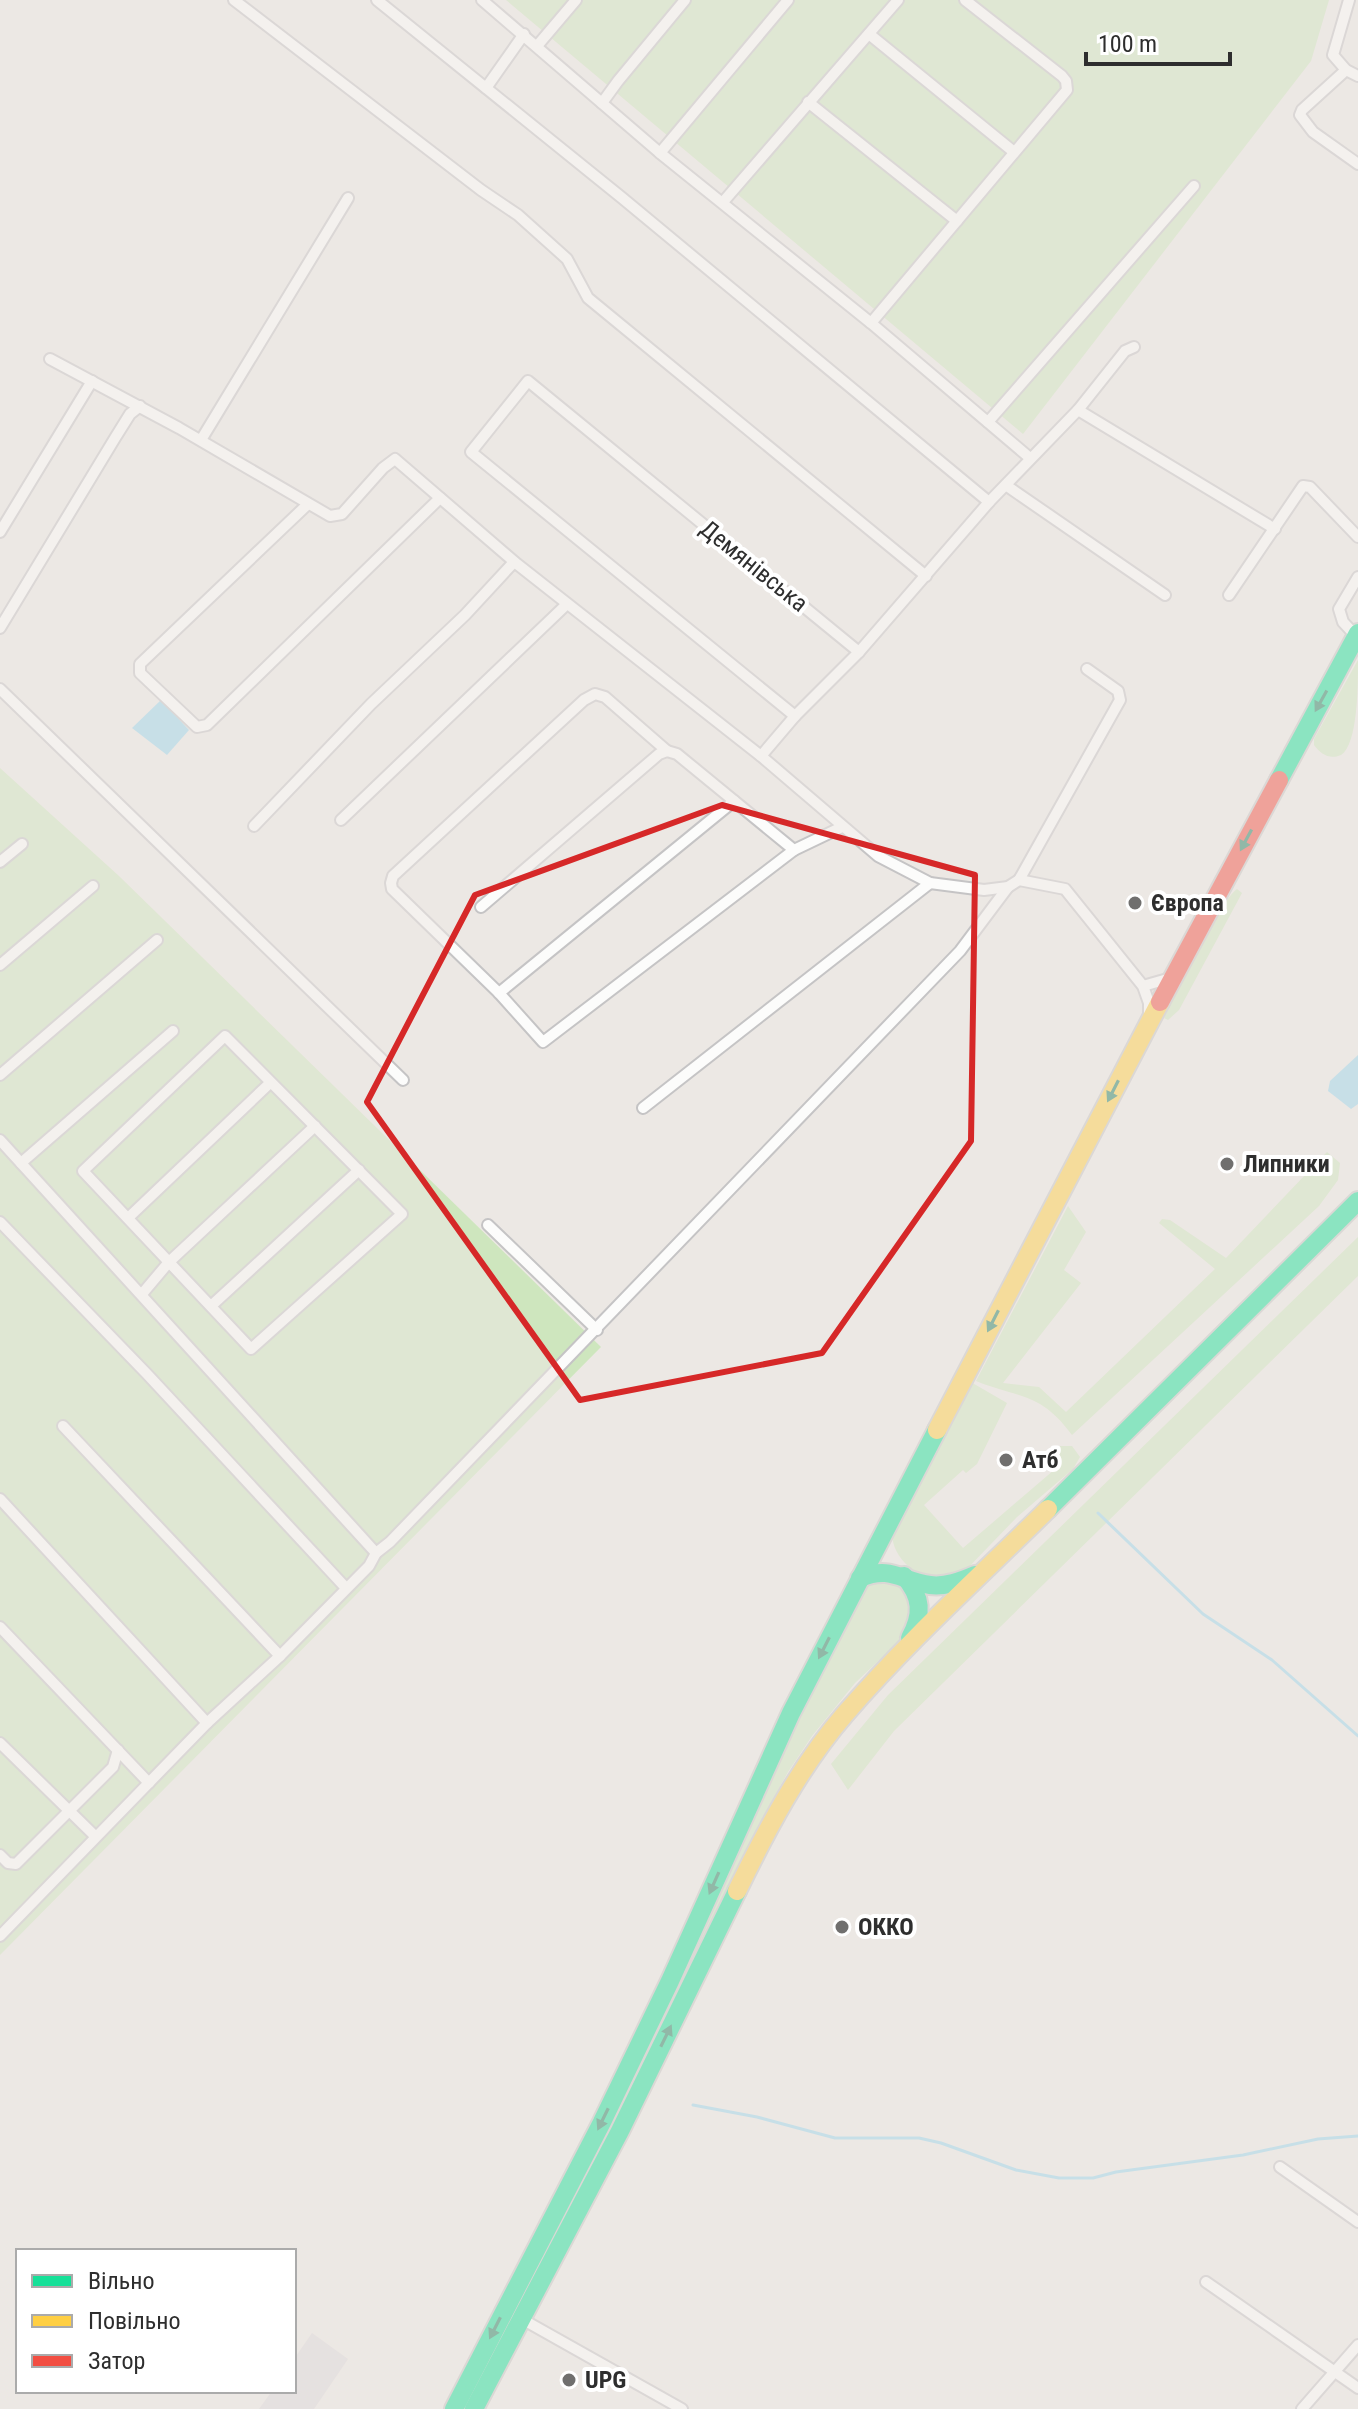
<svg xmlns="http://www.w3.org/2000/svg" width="1358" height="2409" font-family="'Roboto Condensed',sans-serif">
<rect width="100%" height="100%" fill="#ece8e4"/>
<!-- industrial -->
<polygon fill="#dcd9db" points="312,2333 348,2359 314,2409 259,2409 272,2391 294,2391 294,2359"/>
<!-- green -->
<g fill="#cee6be">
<polygon points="506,0 1329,0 1311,61 1023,434"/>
<path d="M1358 660C1358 684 1358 744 1341 755 1329 760 1321 754 1314 745V739Z"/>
<polygon points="0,768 119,876 601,1347 0,1955"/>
<path d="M1237 889 1242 893 1179 1010 1168 1020 1164 1018C1177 992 1218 903 1237 889Z"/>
<path d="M1327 1152 1340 1163 1338 1180 1319 1206 1072 1435C1040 1392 1021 1399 976 1381L1068 1206 1086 1232 1064 1270 1081 1283 1003 1383 1039 1387 1066 1412 1215 1269 1159 1223 1162 1219 1170 1220 1226 1258Z"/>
<polygon points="1358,1237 1358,1276 894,1731 848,1790 831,1764 888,1695"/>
<path d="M969 1381 1007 1403 977 1464 966 1473 963 1470 924 1505 963 1548 1054 1470 1048 1463 1055 1457 1051 1453 1060 1446H1072L1080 1457 1073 1469 1017 1517 964 1572C937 1593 893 1567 892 1534Z"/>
<polygon points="880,1579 900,1581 917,1603 908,1633 855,1683 812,1736 788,1772 757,1828 659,2032 467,2409 460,2409 864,1589 871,1583"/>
</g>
<!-- water -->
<g fill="#99d6ec">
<polygon points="161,700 189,730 167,755 132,728"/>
<polygon points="1358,1055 1358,1104 1351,1109 1328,1091 1330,1081"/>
</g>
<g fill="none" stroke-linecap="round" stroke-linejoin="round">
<!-- stream -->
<g stroke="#99d6ec" stroke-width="3">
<polyline points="1098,1513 1203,1614 1272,1660 1358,1736"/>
<polyline points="693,2105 757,2117 835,2138 919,2138 941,2143 1016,2170 1059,2178 1093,2178 1116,2172 1243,2155 1318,2139 1358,2136"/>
</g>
<defs>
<g id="street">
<polyline points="234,0 481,190 518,215 567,259 588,298 926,576"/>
<polyline points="377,0 621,197 989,502"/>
<polyline points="482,0 660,153 871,323 1030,458"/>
<polyline points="1349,0 1333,55 1346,70 1358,76"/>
<polyline points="869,34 1014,152"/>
<polyline points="537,46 576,0"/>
<polyline points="1346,70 1302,110 1300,115 1313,132 1358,164"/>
<polyline points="486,88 524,34"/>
<polyline points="808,102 957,221"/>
<polyline points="602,103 618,81 685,0"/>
<polyline points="660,153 788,0"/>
<polyline points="723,202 898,0"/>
<polyline points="871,323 1067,90 1066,81 1062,76 965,0"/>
<polyline points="50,359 179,428 330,516 342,514 383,468 395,459 517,564 761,756 878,856 930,883 984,890 1008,887 1019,880 1065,889 1143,986 1149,1003 1149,1013"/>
<polyline points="1078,410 1275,529"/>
<polyline points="988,422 1194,186"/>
<polyline points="201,440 348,198"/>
<polyline points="1007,486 1165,595"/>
<polyline points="308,504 140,664 140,673 197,727 207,725 440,498"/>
<polyline points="0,532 92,381"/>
<polyline points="1229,595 1303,486 1310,487 1358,537"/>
<polyline points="0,628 115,438 130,414 140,406"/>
<polyline points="1356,636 1343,622 1339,609 1358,577"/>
<polyline points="0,689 403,1080"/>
<polyline points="795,716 471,452 528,381 859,652"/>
<polyline points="667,751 605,697 595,694 584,700 393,876 391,883 392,889 499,993 543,1042 794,850 842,827"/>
<polyline points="761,756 795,716 859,652 989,502 1078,410 1125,351 1134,347"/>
<polyline points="341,820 567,604"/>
<polyline points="254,826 371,704 465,615 514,562"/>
<polyline points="0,862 22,844"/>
<polyline points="1019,880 1120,700 1118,691 1087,669"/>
<polyline points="481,907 659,754 667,751 677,754 794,850"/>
<polyline points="0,965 93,886"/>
<polyline points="1143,986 1171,978"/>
<polyline points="499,993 734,801"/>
<polygon points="225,1036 402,1214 251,1349 83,1171"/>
<polyline points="0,1075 157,940"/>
<polyline points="643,1108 930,883"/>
<polyline points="0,1140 376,1553"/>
<polyline points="21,1163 173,1031"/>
<polyline points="128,1218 270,1083"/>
<polyline points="0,1222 147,1374 346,1588"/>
<polyline points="488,1225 597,1330"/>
<polyline points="142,1294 169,1262 315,1126"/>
<polyline points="211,1306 359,1170"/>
<polyline points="63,1426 280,1656"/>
<polyline points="0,1499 207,1723"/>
<polyline points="0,1627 149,1783"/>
<polyline points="0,1743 95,1836"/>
<polyline points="0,1855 8,1863 16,1864 113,1767 118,1750"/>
<polyline points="0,1936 207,1723 280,1656 369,1566 376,1553 390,1542 960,951 1008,887"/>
<polyline points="1280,2167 1358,2222"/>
<polyline points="1206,2282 1358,2388"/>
<polyline points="520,2318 682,2409"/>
<polyline points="1302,2409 1358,2345"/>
</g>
<g id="fast">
<polyline points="1279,780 1358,633"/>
<polyline points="1048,1509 1358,1201"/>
<path d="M904 1576C922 1597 923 1614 910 1638"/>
<path d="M860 1578C891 1565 901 1581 930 1585 946 1587 961 1581 975 1575"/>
<polyline points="454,2409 602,2122 670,1981 791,1713 937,1430"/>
<polyline points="474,2409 620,2131 737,1891"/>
</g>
<g id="slow">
<polyline points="937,1430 1160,1002"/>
<path d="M737 1891C767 1829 800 1766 845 1714 908 1641 980 1576 1048 1509"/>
</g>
<polyline id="jam" points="1160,1002 1279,780"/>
</defs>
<!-- street casing -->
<use href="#street" stroke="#c5c4c5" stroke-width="14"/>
<!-- fast casing -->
<use href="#fast" stroke="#c6c5c4" stroke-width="22"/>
<!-- slow casing -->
<use href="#slow" stroke="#c6c5c4" stroke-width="22"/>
<!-- jam casing -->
<use href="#jam" stroke="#c6c5c4" stroke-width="22"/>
<!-- street -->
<use href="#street" stroke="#fcfcfb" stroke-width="10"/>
<!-- fast -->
<use href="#fast" stroke="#16e098" stroke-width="18"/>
<!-- slow -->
<use href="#slow" stroke="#ffcf43" stroke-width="18"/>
<!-- jam -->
<use href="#jam" stroke="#f24e42" stroke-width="18"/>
</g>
<!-- one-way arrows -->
<defs><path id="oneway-solid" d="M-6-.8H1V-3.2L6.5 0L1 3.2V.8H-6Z" transform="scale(2)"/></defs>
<g fill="#237e5e">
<use href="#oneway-solid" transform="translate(1321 701) rotate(119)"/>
<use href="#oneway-solid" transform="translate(1246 840) rotate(118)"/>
<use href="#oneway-solid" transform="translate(1113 1091) rotate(117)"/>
<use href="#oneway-solid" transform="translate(993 1321) rotate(117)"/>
<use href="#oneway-solid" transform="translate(824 1648) rotate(117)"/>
<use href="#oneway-solid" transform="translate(714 1883) rotate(114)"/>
<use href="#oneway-solid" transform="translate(666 2036) rotate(-64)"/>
<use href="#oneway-solid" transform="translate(603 2119) rotate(116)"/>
<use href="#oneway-solid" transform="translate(495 2328) rotate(117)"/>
</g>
<!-- marked area -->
<path d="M0 0H1358V2409H0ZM722 805 975 875 971 1141 822 1353 580 1400 367 1102 475 895Z" fill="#ece8e4" fill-opacity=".55" fill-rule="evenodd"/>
<path fill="none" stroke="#d62828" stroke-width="6" stroke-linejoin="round" d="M722 805 975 875 971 1141 822 1353 580 1400 367 1102 475 895Z"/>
<!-- markers -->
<g fill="#706f6e" stroke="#fff" stroke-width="3">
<circle cx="1135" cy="903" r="8"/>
<circle cx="1227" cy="1164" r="8"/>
<circle cx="1006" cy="1460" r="8"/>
<circle cx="842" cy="1927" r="8"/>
<circle cx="569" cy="2380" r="8"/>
</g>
<g text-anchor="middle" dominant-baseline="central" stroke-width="8" stroke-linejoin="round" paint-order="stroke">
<!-- street labels -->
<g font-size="24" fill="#2e2e2e" stroke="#fff">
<text transform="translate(754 566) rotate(39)">Демянівська</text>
</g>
<!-- poi labels -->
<g font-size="24" font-weight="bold" fill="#2e2e2e" stroke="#fff" text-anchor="start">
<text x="1151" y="903">Європа</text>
<text x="1243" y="1164">Липники</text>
<text x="1022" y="1460">Атб</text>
<text x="858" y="1927">ОККО</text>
<text x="585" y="2380">UPG</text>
</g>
</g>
<!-- legend -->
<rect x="16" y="2249" width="280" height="144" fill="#ffffff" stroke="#ababab" stroke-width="2"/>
<rect x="32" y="2275" width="40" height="12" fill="#16e098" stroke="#ababab" stroke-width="2"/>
<text x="88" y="2289" font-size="24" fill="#2e2e2e">Вільно</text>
<rect x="32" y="2315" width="40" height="12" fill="#ffcf43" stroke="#ababab" stroke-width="2"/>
<text x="88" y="2329" font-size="24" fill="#2e2e2e">Повільно</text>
<rect x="32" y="2355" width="40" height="12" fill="#f24e42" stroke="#ababab" stroke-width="2"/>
<text x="88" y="2369" font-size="24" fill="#2e2e2e">Затор</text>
<!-- scale -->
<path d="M1086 52v12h144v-12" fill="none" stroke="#2e2e2e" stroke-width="4"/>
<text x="1098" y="52" font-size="24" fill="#2e2e2e" stroke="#ffffff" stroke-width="6" paint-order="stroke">100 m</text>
</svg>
